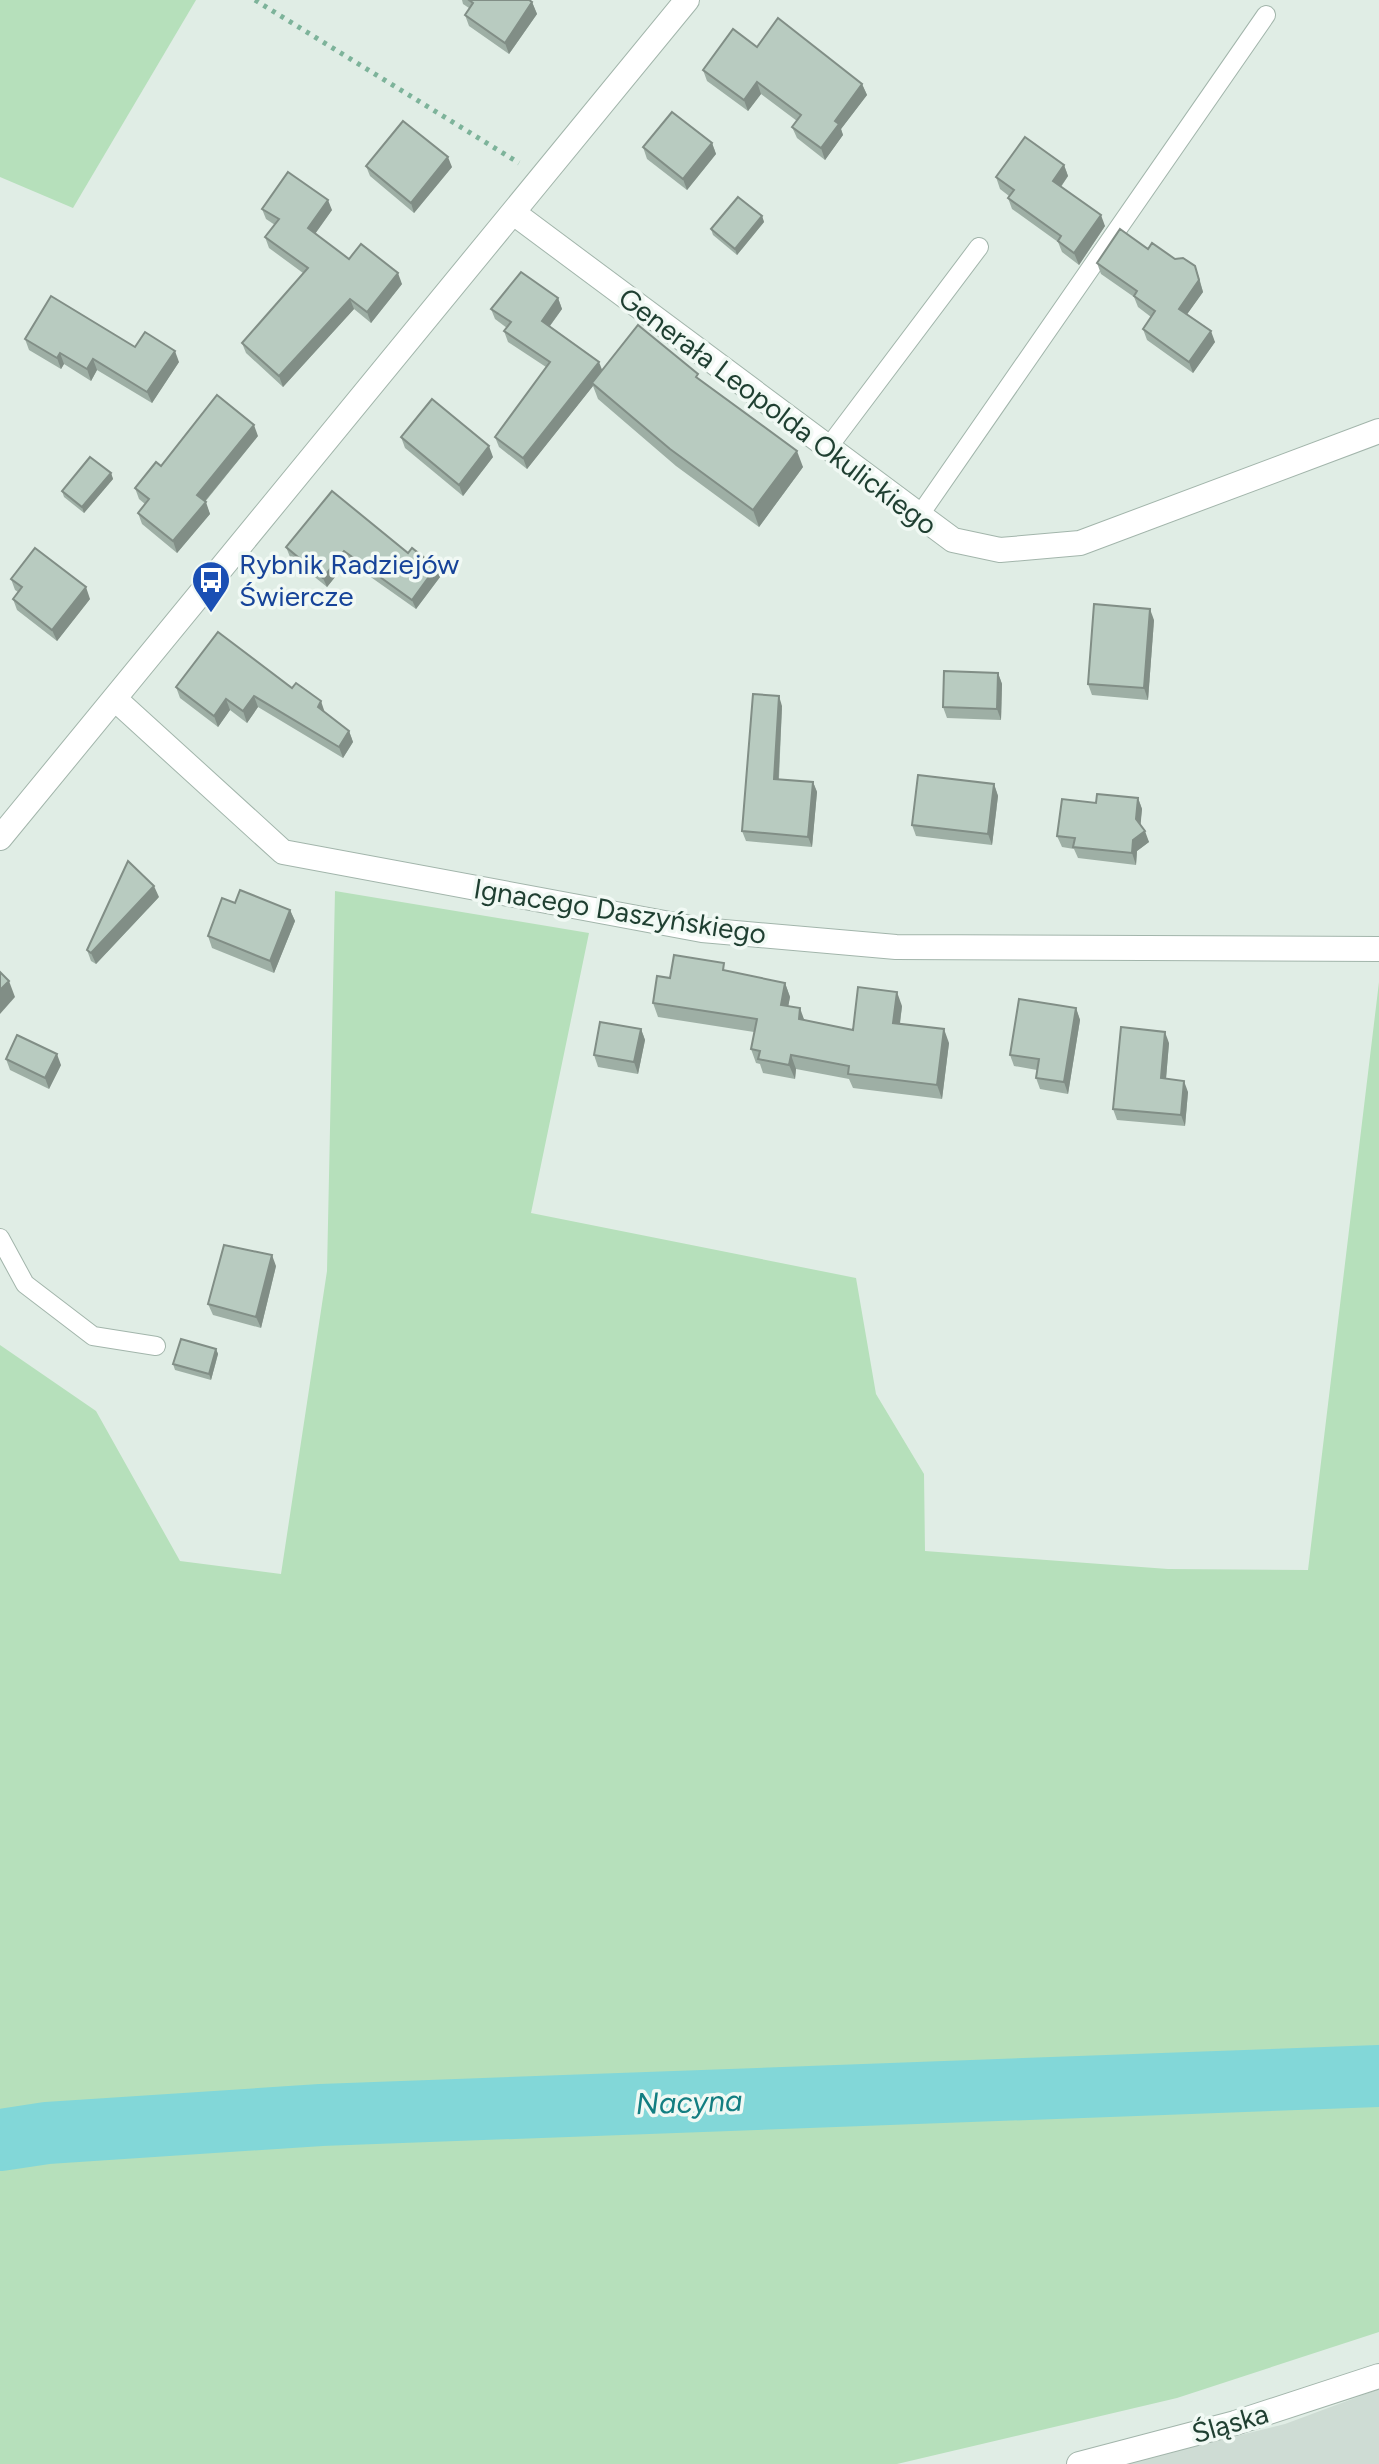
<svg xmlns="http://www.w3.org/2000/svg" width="1379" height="2464" font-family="Figtree,sans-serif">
<rect width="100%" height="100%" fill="#e0ede5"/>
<!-- built -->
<polygon fill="#cedcd4" points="1379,2389 1379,2464 1123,2464 1285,2424"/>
<!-- green -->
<g fill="#b6e0bb">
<polygon points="0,0 196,0 73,208 0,177"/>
<polygon points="335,891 589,933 531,1213 856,1278 876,1394 924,1474 925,1551 1168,1569 1308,1570 1379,982 1379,2332 1177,2398 897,2464 0,2464 0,1345 96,1411 180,1561 281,1574 327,1271"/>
</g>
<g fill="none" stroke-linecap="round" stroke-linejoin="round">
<!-- river -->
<polyline stroke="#82d7d8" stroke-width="62" points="0,2140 47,2133 321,2115 1379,2076"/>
<defs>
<g id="service">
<polyline points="827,449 979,247"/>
<polyline points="919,516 1266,15"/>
<polyline points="0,1238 25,1284 93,1336 156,1346"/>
</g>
<g id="minor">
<polyline points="515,214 953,540 1000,550 1080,543 1379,431"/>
<polyline points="115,699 283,852 702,930 896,947 1379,949"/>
</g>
<g id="tertiary">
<polyline points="0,838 687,0"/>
<polyline points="1079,2464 1235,2423 1379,2376"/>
</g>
</defs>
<!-- service casing -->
<use href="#service" stroke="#a2b5ab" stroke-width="20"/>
<!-- minor casing -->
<use href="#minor" stroke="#a2b5ab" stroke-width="26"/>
<!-- tertiary casing -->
<use href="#tertiary" stroke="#a2b5ab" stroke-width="26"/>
<!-- path -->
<polyline stroke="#7db39a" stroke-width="5" stroke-dasharray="4 6" stroke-linecap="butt" points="255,0 519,163"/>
<!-- service -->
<use href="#service" stroke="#fff" stroke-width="18"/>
<!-- minor -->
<use href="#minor" stroke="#fff" stroke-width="24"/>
<!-- tertiary -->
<use href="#tertiary" stroke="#fff" stroke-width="24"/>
</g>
<!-- wall -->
<g fill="#9eafa5">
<polygon points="462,0 529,0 532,2 537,14 509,54 469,26 465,15 469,8 463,4"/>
<polygon points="757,47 862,84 867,95 841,129 843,135 825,160 797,138 792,127 797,121 761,94 748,111 707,81 703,70"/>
<polygon points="712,143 716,154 687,190 647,159 643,147"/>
<polygon points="1064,165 1068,176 1061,187 1105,226 1079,265 1062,252 1058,242 1012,209 1008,198 1009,196 1000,189 996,177"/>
<polygon points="366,166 452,167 414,213 370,176"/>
<polygon points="262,209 332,210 315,234 349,259 402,284 371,323 354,309 283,387 246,353 242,343 303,273 269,248 265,237 275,225 266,219"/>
<polygon points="762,216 764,222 737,255 713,235 711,229"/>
<polygon points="1148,249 1195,266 1199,277 1203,292 1187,314 1215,342 1193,373 1147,340 1143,329 1151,317 1138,307 1134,297 1101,274 1097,263"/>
<polygon points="558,298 562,309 550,326 602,370 700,380 803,467 759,527 676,466 598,399 593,386 527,469 499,447 495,437 546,367 508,342 504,331 507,328 495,319 491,309"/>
<polygon points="25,339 135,347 179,362 152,403 97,370 91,381 64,364 61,369 29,350"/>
<polygon points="258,436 205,502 210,514 177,553 142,524 138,513 145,504 139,499 135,488 161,466"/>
<polygon points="401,437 493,457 463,496 405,448"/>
<polygon points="111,473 113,479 84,513 64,497 62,491"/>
<polygon points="286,547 408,553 436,567 440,577 416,609 348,561 327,587 290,557"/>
<polygon points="11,579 90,599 57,641 17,610 13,599 18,592 15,590"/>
<polygon points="1154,620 1148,700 1092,695 1088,684"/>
<polygon points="218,632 349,731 353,742 343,758 258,707 247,723 230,710 218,727 180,698 176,687"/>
<polygon points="998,673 1002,684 1001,720 947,718 943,707"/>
<polygon points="782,706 779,779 813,782 817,792 812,847 746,841 742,831"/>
<polygon points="994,784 998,796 992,845 916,836 912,825"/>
<polygon points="1138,798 1142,809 1140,825 1149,842 1137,851 1136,865 1078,858 1074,849 1062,847 1057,836 1096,803"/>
<polygon points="159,897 96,964 91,961 87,950"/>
<polygon points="235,903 290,910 295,921 274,973 212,948 208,936"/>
<polygon points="727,971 785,983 790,997 788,1006 805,1020 853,1030 902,1006 900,1024 949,1043 942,1099 853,1088 849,1079 796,1069 795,1079 763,1073 760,1064 756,1063 751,1049 754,1032 658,1017 653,1003 670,978"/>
<polygon points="1076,1008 1080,1020 1068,1094 1040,1089 1036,1078 1037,1070 1014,1066 1010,1055"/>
<polygon points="641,1029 645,1040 638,1074 598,1067 594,1055"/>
<polygon points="1169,1043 1166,1079 1188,1092 1185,1126 1117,1120 1113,1109"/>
<polygon points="6,1059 61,1065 49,1089 10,1070"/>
<polygon points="276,1266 261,1328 213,1315 208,1304"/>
<polygon points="216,1349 218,1354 211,1380 175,1370 173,1364"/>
</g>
<!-- shaded-wall -->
<g fill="#818e86">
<polygon points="532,2 537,14 509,54 505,43"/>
<polygon points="757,82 761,94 748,111 744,100"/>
<polygon points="862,84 867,95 841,129 843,135 825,160 821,148 835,121"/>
<polygon points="712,143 716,154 687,190 683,179"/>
<polygon points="448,157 452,167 414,213 411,203"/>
<polygon points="1064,165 1068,176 1057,192 1053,181"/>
<polygon points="328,200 332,210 312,238 308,228"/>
<polygon points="1101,215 1105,226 1079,265 1074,253"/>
<polygon points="762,216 764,222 737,255 735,249"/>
<polygon points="1195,266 1203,292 1183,320 1179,309"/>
<polygon points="398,273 402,284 371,323 367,312"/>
<polygon points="558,298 562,309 546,331 542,321"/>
<polygon points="350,299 354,309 283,387 279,376"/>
<polygon points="1211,331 1215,342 1193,373 1189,362"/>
<polygon points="175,351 179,362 152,403 147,392"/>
<polygon points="60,353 64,364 61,369 57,358"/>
<polygon points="93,359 97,370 91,381 87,369"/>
<polygon points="599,362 603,372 592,383 593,386 527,469 523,458"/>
<polygon points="254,425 258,436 201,506 197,495"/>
<polygon points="489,446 493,457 463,496 459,485"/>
<polygon points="797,451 803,467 759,527 753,510"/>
<polygon points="111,473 113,479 84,513 82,507"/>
<polygon points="206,502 210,514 177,553 173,541"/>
<polygon points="344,551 348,561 327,587 323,578"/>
<polygon points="436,567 440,577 416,609 412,600"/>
<polygon points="86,587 90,599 57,641 52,630"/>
<polygon points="1150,609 1154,620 1148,700 1144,688"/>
<polygon points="998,673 1002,684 1001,720 997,709"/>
<polygon points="254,696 258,707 247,723 243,711"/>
<polygon points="779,696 782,706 778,789 774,779"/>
<polygon points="226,699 230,710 218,727 214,716"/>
<polygon points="321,701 325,713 318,707"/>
<polygon points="349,731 353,742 343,758 339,747"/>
<polygon points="813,782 817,792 812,847 808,837"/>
<polygon points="994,784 998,796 992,845 988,834"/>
<polygon points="1138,798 1142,809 1140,831 1136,819"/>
<polygon points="1145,831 1149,842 1137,851 1136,865 1132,853 1133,840"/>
<polygon points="154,886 159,897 96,964 91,953"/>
<polygon points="290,910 295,921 274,973 270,961"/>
<polygon points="9,981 15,997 0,1014 0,990"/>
<polygon points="785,983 790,997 786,1018 781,1005"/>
<polygon points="897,992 902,1006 898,1037 893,1023"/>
<polygon points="800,1008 805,1022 799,1019"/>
<polygon points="1076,1008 1080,1020 1068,1094 1064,1082"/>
<polygon points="641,1029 645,1040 638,1074 634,1062"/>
<polygon points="944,1029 949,1043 942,1099 937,1085"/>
<polygon points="1165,1032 1169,1043 1165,1090 1161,1078"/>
<polygon points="57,1054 61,1065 49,1089 45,1078"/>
<polygon points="791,1055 796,1069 795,1079 789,1065"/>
<polygon points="1184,1081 1188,1092 1185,1126 1181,1115"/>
<polygon points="272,1255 276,1266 261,1328 256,1317"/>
<polygon points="216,1349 218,1354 211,1380 209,1374"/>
</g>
<!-- building -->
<g fill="#b8cbc0" stroke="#818e86" stroke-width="2">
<polygon points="469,0 529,0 532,2 505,43 465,15 473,3"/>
<polygon points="778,18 862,84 835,121 839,124 821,148 792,127 801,115 757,82 744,100 703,70 733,29 757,47"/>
<polygon points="672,112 712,143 683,179 643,147"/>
<polygon points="403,121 448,157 411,203 366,166"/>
<polygon points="1025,137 1064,165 1053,181 1101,215 1074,253 1058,241 1061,236 1008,198 1014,190 996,177"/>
<polygon points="288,172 328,200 308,228 349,259 361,244 398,273 367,312 350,299 279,376 242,343 308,268 265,237 279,219 262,209"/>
<polygon points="738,197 762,216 735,249 711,229"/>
<polygon points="1120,229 1148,249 1152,243 1175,259 1183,258 1195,266 1199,280 1179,309 1211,331 1189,362 1143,329 1155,311 1134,296 1137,291 1097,263"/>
<polygon points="521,272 558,298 542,321 599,362 523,458 495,437 550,362 504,331 511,322 491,309"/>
<polygon points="51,296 135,347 145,332 175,351 147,392 93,359 87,369 60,353 57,358 25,339"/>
<polygon points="638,325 698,374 696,377 797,451 753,510 670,449 592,383"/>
<polygon points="217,395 254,425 197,495 206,502 173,541 138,513 149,499 135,488 156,462 161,466"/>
<polygon points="432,399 489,446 459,485 401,437"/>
<polygon points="90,457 111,473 82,507 62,491"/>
<polygon points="332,491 408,553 412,548 436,567 412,600 344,551 323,578 286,547"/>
<polygon points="35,548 86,587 52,630 13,599 22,587 11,579"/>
<polygon points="1094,604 1150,609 1144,688 1088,684"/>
<polygon points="218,632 292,688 296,683 321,701 318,707 349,731 339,747 254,696 243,711 226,699 214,716 176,687"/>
<polygon points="944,671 998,673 997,709 943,707"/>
<polygon points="753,694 779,696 774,779 813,782 808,837 742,831"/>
<polygon points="918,775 994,784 988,834 912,825"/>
<polygon points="1097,794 1138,798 1136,819 1145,831 1133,840 1132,853 1073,847 1075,838 1057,836 1062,799 1096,803"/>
<polygon points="128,861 154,886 91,953 87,950"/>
<polygon points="240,890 290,910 270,961 208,936 222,898 235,903"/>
<polygon points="674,955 724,963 723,970 785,983 781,1005 800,1008 799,1019 853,1030 858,987 897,992 893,1023 944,1029 937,1085 848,1074 849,1066 791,1055 789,1065 758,1059 760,1051 751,1049 757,1019 653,1003 657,976 670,978"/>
<polygon points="0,972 9,981 0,990"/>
<polygon points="1019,999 1076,1008 1064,1082 1036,1078 1039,1059 1010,1055"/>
<polygon points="600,1022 641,1029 634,1062 594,1055"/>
<polygon points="1121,1027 1165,1032 1161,1078 1184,1081 1181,1115 1113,1109"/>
<polygon points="17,1035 57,1054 45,1078 6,1059"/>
<polygon points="224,1245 272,1255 256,1317 208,1304"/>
<polygon points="181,1339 216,1349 209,1374 173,1364"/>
</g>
<!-- icons -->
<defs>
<symbol id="bus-pin" viewBox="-11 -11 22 30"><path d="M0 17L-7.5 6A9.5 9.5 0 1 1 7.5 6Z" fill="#1a4fb4" stroke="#f1f9f4"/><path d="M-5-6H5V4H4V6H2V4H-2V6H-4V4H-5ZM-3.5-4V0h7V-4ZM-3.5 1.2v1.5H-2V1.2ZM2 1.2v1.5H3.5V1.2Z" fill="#fff"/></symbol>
</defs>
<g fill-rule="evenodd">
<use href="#bus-pin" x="189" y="558" width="44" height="60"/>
</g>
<g text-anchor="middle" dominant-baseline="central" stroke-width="7" stroke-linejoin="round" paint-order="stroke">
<!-- street labels -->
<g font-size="28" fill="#1f3f31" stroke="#f1f9f4">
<text transform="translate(778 411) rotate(37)">Generała Leopolda Okulickiego</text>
<text transform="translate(620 911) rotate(9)">Ignacego Daszyńskiego</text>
<text transform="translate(1230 2423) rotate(-16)">Śląska</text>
</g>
<!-- transit labels -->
<g font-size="28" fill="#164399" stroke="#f1f9f4" text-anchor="start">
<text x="239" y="564">Rybnik Radziejów<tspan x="239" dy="32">Świercze</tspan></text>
</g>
<!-- water labels -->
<g font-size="30" font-style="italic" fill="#137e81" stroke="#f1f9f4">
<text transform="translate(689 2102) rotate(-2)">Nacyna</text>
</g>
</g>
</svg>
